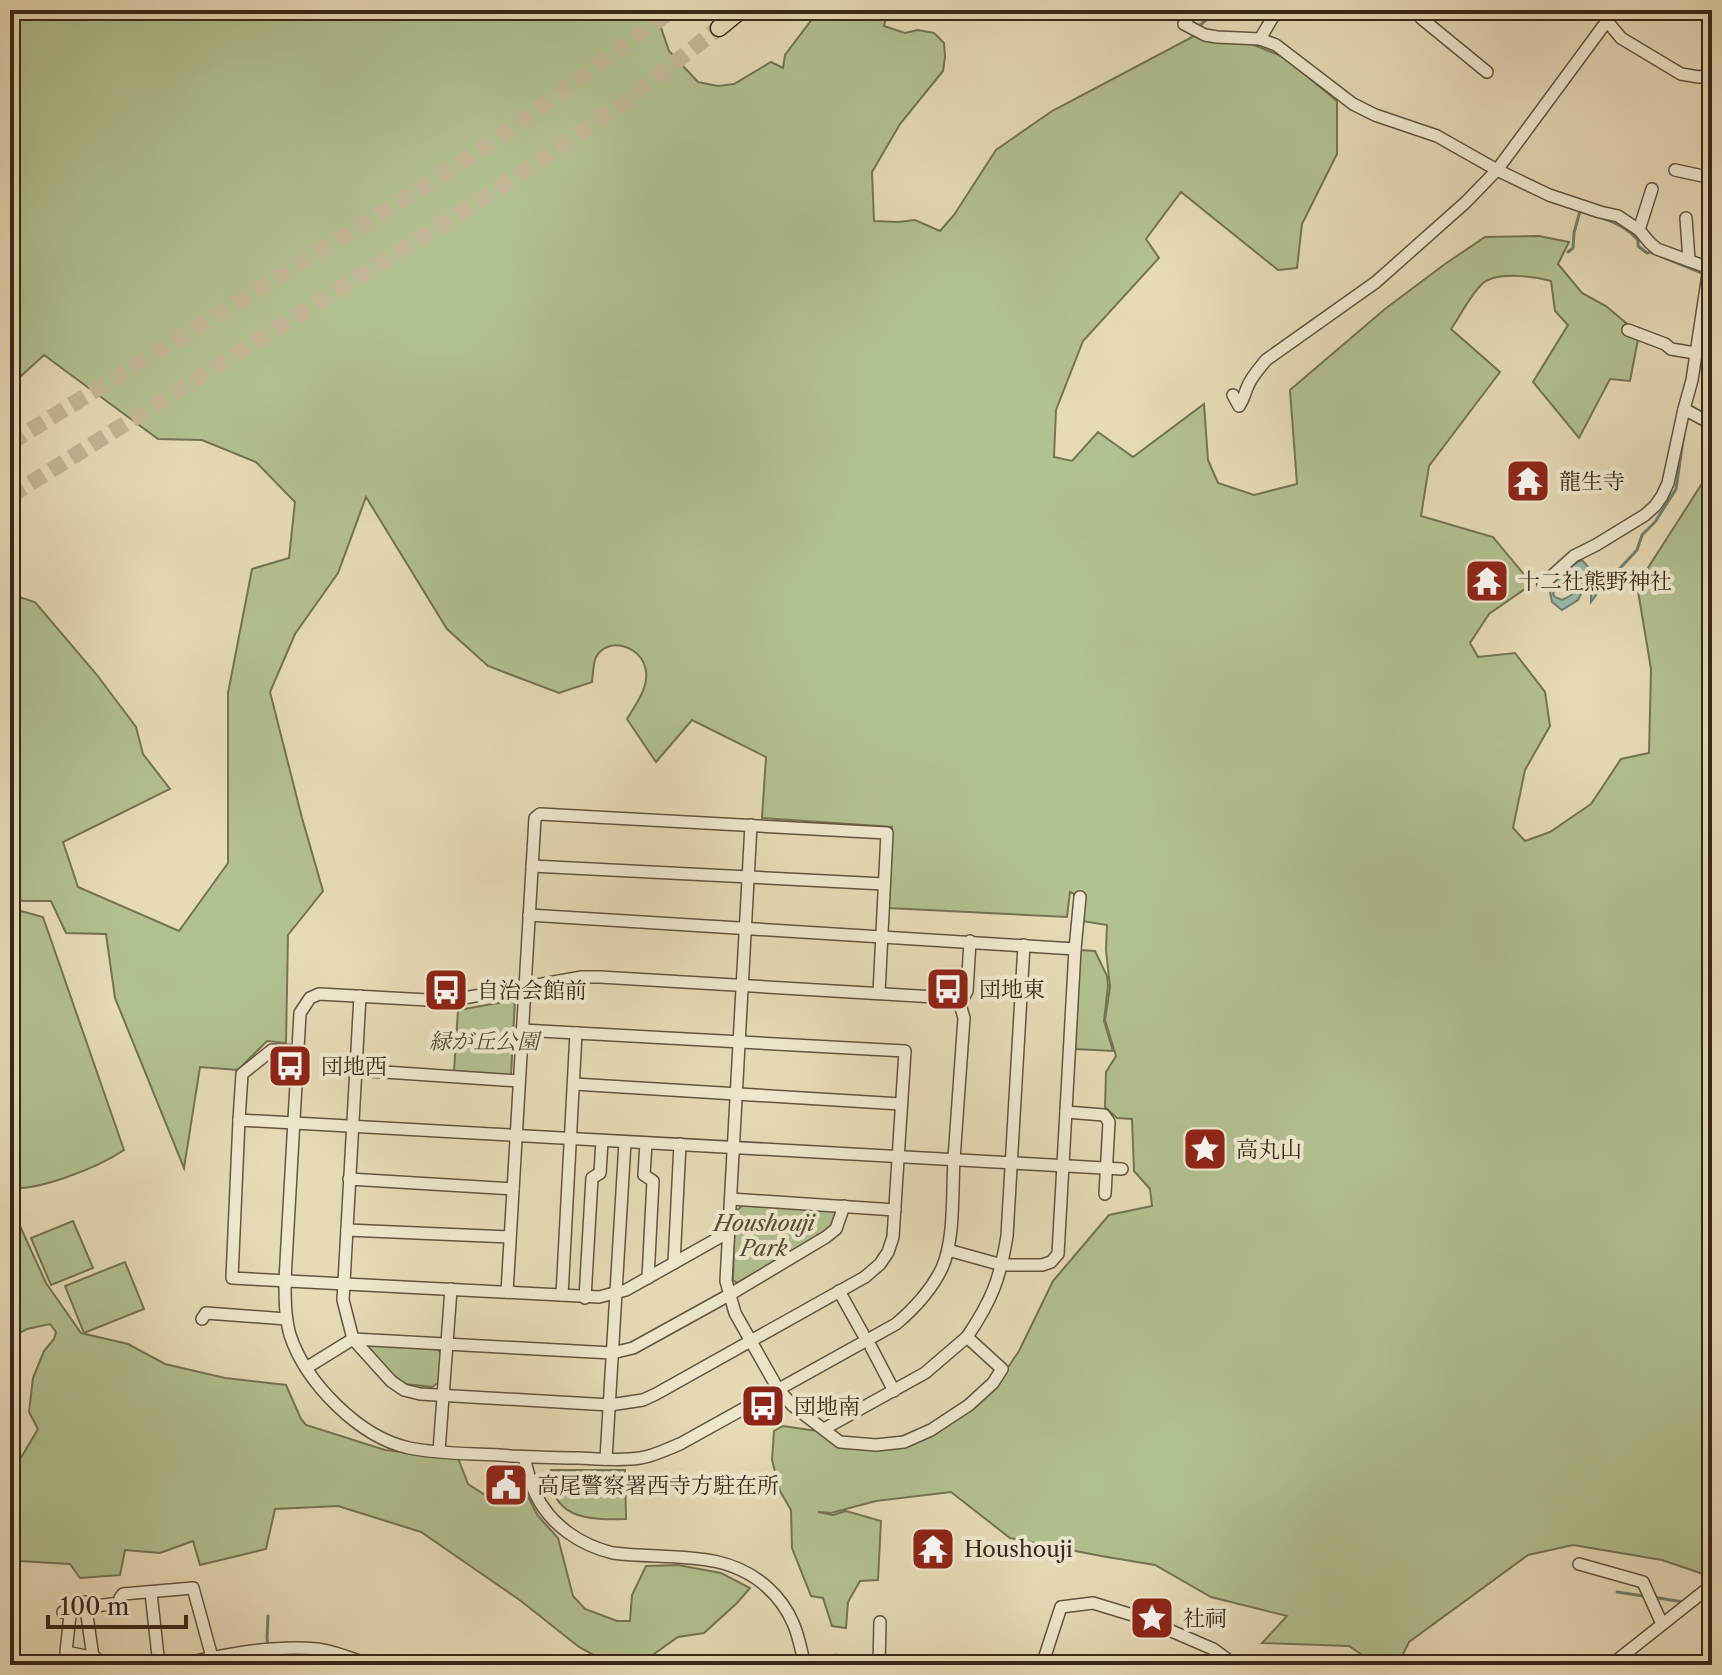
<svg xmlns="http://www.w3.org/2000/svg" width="1722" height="1675" viewBox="0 0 1722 1675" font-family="'Libre Caslon Text','Noto Serif JP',serif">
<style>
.green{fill:#b2c191;stroke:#757456;stroke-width:2}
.water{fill:#97bbaf;stroke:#718074;stroke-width:2;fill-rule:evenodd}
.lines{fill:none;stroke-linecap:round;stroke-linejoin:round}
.stream{stroke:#718074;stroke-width:3}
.highway-tunnel{stroke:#c4b798;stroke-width:16;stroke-dasharray:16 8;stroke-linecap:butt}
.minor-casing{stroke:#645543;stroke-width:14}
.highway-casing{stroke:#38281c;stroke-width:19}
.minor{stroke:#efe8d0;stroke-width:11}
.highway{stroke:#e7dbb7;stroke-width:16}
.labels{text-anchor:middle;stroke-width:8;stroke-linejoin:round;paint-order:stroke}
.poi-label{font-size:22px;fill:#38281c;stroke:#efe8d0;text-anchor:start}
.park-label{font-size:22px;font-style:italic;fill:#564e39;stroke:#efe8d0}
</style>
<rect width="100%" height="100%" fill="#e7dbb7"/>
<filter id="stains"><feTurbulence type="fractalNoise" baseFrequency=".0025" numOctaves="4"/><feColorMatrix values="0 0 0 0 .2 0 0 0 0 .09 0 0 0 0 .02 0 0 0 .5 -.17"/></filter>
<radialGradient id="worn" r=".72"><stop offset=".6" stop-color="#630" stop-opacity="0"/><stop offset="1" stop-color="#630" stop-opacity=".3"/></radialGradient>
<!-- green -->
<g class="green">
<path d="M10 10H655L669 51 698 82 718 86 734 84 771 62 783 68 785 55 819 10H888L884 26 905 33 918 30 934 33 944 43 945 57 943 71 900 124 872 172 874 221 898 222 915 220 940 231 954 215 996 150 1052 111 1194 36H1231L1284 57 1337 101V154L1302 224 1297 268 1278 270 1181 192 1146 239 1159 258 1083 341 1056 410 1054 457 1072 461 1098 432 1133 457 1204 404 1208 460 1218 483 1254 495 1297 484 1290 390 1385 309 1445 264 1485 237 1539 236 1569 242 1558 264 1582 293 1606 306 1639 334 1630 381 1610 379 1579 438 1533 382 1568 325 1555 311 1551 281C1534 276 1494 271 1481 285 1469 297 1461 315 1451 329L1500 372 1429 466 1421 516 1493 537 1532 584 1489 614 1470 643 1478 657 1515 653 1545 692 1550 726 1525 770 1513 828 1525 841 1550 832 1591 804 1621 759 1649 753 1651 669 1637 585 1712 468V1577L1662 1560 1573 1545 1528 1555 1409 1642 1398 1665H1377L1349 1646 1262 1643 1287 1616 1211 1597 1155 1565 1101 1556 1010 1538 951 1492 876 1501 831 1513 818 1512 833 1515 846 1511 881 1521 878 1580 860 1581 848 1602 846 1628 832 1626 823 1598 811 1596 792 1548 791 1510 780 1491 772 1460 774 1431 783 1426 817 1431 841 1447 908 1445 994 1388 1019 1351 1053 1281 1109 1215 1152 1206 1150 1189 1134 1171 1132 1119 1117 1118 1105 1107 1106 1072 1116 1056 1105 1020 1110 987 1106 950 1107 925 1082 921 1084 898 1070 892 1067 917 888 908 892 827 762 818 766 757 692 720 656 762 627 719C636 704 651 685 645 667 640 646 608 636 596 657 593 663 593 674 592 682L559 693 488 666 447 629 366 497 338 573 295 634 270 692 302 818 323 891 288 935 286 1043 267 1041 238 1070 200 1067 184 1168 115 998 106 934 66 933 51 901H23L10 896V594L35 602 97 675 136 727 143 754 170 789 63 842 78 887 179 931 228 863V693L252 569 289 558 295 502 256 462 202 440 158 439 44 355 10 386Z"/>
<path d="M10 908 43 917 124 1150C99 1167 39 1191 10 1188Z"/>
<path d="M1079 950 1095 951 1107 976 1108 986 1104 1021 1113 1051 1075 1049Z"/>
<path d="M515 1000 511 1075 454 1071 458 1010Z"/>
<path d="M10 1204 46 1283 81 1333 128 1344 165 1364 225 1378 286 1385 301 1419 306 1425 385 1450 458 1458 468 1484 498 1503 525 1491 538 1516 558 1538 573 1596 585 1609 617 1621H630L632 1595 646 1566 678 1565 721 1573 750 1588 737 1603 704 1633 678 1637 651 1656 626 1662 599 1658 579 1647 521 1601 421 1532 338 1506 275 1509 266 1549 200 1565 193 1541 160 1553 125 1550 120 1575 80 1578 70 1564 19 1561 10 1554V1529L20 1513 11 1498 16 1466 38 1429 29 1412 33 1378 44 1351 54 1339 56 1332 50 1324 27 1329 10 1338Z"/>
<path d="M743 1205 836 1211 831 1226 822 1234 737 1283 733 1280 735 1212Z"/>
<path d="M73 1221 93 1268 51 1285 31 1238Z"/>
<path d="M125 1262 144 1309 84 1333 65 1286Z"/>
<path d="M371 1344 436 1348 441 1353 438 1383 432 1387 405 1384 391 1374 367 1348Z"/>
<path d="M551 1470H625L626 1519C588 1520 549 1519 551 1470Z"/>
</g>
<!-- water -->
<path class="water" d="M1582 560 1596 576 1601 588 1591 602V586L1586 584 1578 600 1562 610 1552 602 1549 587 1568 568ZM1570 574 1578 575 1582 581C1578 591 1572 596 1562 600L1555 597 1553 594 1557 584Z"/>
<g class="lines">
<!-- stream -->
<g class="stream">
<path d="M1199 26 1218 10"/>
<path d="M1602 218C1617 223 1627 228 1638 240V246L1647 253 1650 252 1707 275"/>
<path d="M1568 252 1573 248 1574 233 1580 211 1584 212"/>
<path d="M1609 580 1637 550 1642 535 1655 522 1676 489 1684 433"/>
<path d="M1617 1592 1643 1596"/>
<path d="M1653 1597 1683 1602"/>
<path d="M1707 1597 1712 1600"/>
<path d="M268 1616 267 1638 268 1648"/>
<path d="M269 1654 271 1665"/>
<path d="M836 1655 850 1665"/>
</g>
<!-- highway-tunnel -->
<g class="highway-tunnel">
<path d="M10 443 428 184 518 124 672 10"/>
<path d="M10 496 451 219 542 159 631 97 719 28"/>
</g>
<!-- minor casing -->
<g class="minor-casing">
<g id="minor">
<path d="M1193 10 1184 24 1205 35 1217 37 1260 39 1276 45 1353 104 1375 115 1437 136 1497 170 1549 195 1600 212 1618 216 1639 230 1650 243 1657 249 1712 269"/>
<path d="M1708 10 1712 12"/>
<path d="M1421 18 1487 72"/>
<path d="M1607 21 1621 38 1681 74 1699 77 1712 75"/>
<path d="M1260 39 1277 10"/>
<path d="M1675 170 1712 178"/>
<path d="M1686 218 1689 260"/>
<path d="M1639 230 1652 189"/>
<path d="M1628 330 1665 344 1671 349 1695 353"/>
<path d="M1233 395 1239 406C1244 399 1244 395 1247 388 1251 377 1259 369 1266 360L1376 282 1466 202 1497 170 1607 21 1612 10"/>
<path d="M1684 409 1712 424"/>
<path d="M1543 584 1574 556 1596 545 1645 515 1655 506 1662 496 1668 483 1684 409 1692 380 1709 268"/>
<path d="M751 825 726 1281 735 1313 778 1389 793 1406 840 1442 876 1445 904 1442 931 1430 969 1405 993 1383 1002 1369 967 1337C992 1300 1000 1279 1007 1236L1024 945"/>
<path d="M532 866 884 884"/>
<path d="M529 915 1075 949 1058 1254 1051 1262 1042 1265H1002L948 1250"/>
<path d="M1075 949 1080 897"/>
<path d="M582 977H600L952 998 960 1004 964 1018C961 1065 957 1112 954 1159 952 1191 955 1239 942 1268 931 1291 915 1308 896 1324L680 1444C667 1449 654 1456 640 1458 620 1461 599 1459 579 1458 557 1458 534 1457 512 1456 479 1453 442 1455 409 1448 359 1437 306 1383 290 1335 285 1317 285 1299 285 1280L300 1013 310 998 319 994 428 1000 458 999Z"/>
<path d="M360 996 343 1300 353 1339 391 1381 404 1390 420 1394 610 1405 643 1400 656 1394 865 1277 880 1264 888 1252 893 1237 905 1051 522 1030"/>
<path d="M960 1004 967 991 970 941"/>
<path d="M355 1070 519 1081"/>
<path d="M574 1084 901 1104"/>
<path d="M1066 1112 1104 1115 1109 1122 1105 1194"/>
<path d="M239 1120 242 1074 272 1050 298 1051"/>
<path d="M646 1143 644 1175 653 1181 648 1278"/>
<path d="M349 1179 513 1189"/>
<path d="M731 1199 895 1210"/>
<path d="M347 1230 510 1237"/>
<path d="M729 1232 626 1290 599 1297 232 1278 239 1120 1122 1169"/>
<path d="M674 1263 680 1144"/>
<path d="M839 1291 863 1334"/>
<path d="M507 1292 535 818 540 814 887 833 879 993"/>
<path d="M562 1295 576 1033"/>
<path d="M585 1298 592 1178 600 1173 602 1141"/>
<path d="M202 1319 206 1313 286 1319"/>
<path d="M871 1347 894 1391"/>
<path d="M306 1368 353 1339 612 1353 633 1348 729 1295 826 1237 836 1229 844 1206"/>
<path d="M824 1429 925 1373 967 1337"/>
<path d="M439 1451 451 1289"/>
<path d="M524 1457C527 1469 530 1482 535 1493 550 1525 580 1545 613 1553 667 1560 725 1548 768 1588 779 1598 787 1609 793 1623 799 1636 801 1651 805 1665"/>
<path d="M606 1459 625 1142"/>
<path d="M1579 1564 1643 1582 1662 1624"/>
<path d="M151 1593 159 1665"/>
<path d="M85 1602 93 1657"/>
<path d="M86 1607 120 1603V1598L123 1594 193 1588 212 1657"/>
<path d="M63 1612 70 1615 66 1652 96 1658 95 1665"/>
<path d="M178 1665C223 1655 270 1645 317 1649 335 1651 354 1660 372 1665"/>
<path d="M879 1665 880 1622"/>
<path d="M1042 1665 1061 1607 1093 1603 1139 1617 1213 1649 1235 1665"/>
<path d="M1611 1665 1712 1585"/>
</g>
</g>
<!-- highway casing -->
<g class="highway-casing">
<path id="highway" d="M719 28 741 10"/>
</g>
<!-- minor -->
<use href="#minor" class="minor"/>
<!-- highway -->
<use href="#highway" class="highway"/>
</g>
<!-- icons -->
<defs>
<g id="temple-square" transform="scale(2.3)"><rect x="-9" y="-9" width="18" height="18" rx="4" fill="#8f2418" stroke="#efe8d0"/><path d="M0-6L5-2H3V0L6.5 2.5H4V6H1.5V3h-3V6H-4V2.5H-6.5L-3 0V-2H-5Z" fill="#fff"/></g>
<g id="bus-square" transform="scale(2.3)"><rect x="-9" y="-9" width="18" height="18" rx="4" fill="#8f2418" stroke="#efe8d0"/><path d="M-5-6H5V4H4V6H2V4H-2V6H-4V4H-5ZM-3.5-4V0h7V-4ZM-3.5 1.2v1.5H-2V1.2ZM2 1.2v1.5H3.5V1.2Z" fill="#fff"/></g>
<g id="sight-square" transform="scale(2.3)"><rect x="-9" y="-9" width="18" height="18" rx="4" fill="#8f2418" stroke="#efe8d0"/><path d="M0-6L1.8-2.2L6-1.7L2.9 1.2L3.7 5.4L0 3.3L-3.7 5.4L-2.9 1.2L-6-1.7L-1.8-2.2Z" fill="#fff"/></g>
<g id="civic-square" transform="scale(2.3)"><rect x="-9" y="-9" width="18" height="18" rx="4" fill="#8f2418" stroke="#efe8d0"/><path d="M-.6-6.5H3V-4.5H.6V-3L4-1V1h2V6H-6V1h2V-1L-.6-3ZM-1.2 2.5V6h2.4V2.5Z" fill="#fff"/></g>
</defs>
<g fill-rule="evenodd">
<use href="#temple-square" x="1528" y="481"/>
<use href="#temple-square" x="1487" y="581"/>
<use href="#bus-square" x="948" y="989"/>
<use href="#bus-square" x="446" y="990"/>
<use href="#bus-square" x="290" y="1066"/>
<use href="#sight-square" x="1205" y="1149"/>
<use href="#bus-square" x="763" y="1406"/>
<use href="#civic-square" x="506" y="1485"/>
<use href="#temple-square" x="933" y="1549"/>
<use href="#sight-square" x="1152" y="1618"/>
</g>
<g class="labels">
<!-- poi labels -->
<g class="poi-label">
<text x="1559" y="489">龍生寺</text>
<text x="1518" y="589">十二社熊野神社</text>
<text x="979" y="997">団地東</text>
<text x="477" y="998">自治会館前</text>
<text x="321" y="1074">団地西</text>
<text x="1236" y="1157">高丸山</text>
<text x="794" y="1414">団地南</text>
<text x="537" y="1493">高尾警察署西寺方駐在所</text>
<text x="964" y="1557">Houshouji</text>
<text x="1183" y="1626">社祠</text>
</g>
<!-- park labels -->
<g class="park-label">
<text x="484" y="1049">緑が丘公園</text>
<text x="764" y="1231">Houshouji<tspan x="764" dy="25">Park</tspan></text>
</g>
</g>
<!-- margin -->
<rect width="1722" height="1675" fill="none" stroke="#e7dbb7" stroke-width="40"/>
<rect x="12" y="12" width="1698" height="1651" fill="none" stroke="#38281c" stroke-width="4"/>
<rect x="20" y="20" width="1682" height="1635" fill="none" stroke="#38281c" stroke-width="2"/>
<!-- scale -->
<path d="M48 1615v12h138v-12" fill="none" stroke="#38281c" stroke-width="4"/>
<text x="60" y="1615" font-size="24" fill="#38281c" stroke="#efe8d0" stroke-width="6" paint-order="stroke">100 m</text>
<rect width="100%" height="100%" filter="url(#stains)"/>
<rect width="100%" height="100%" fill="url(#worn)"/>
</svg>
